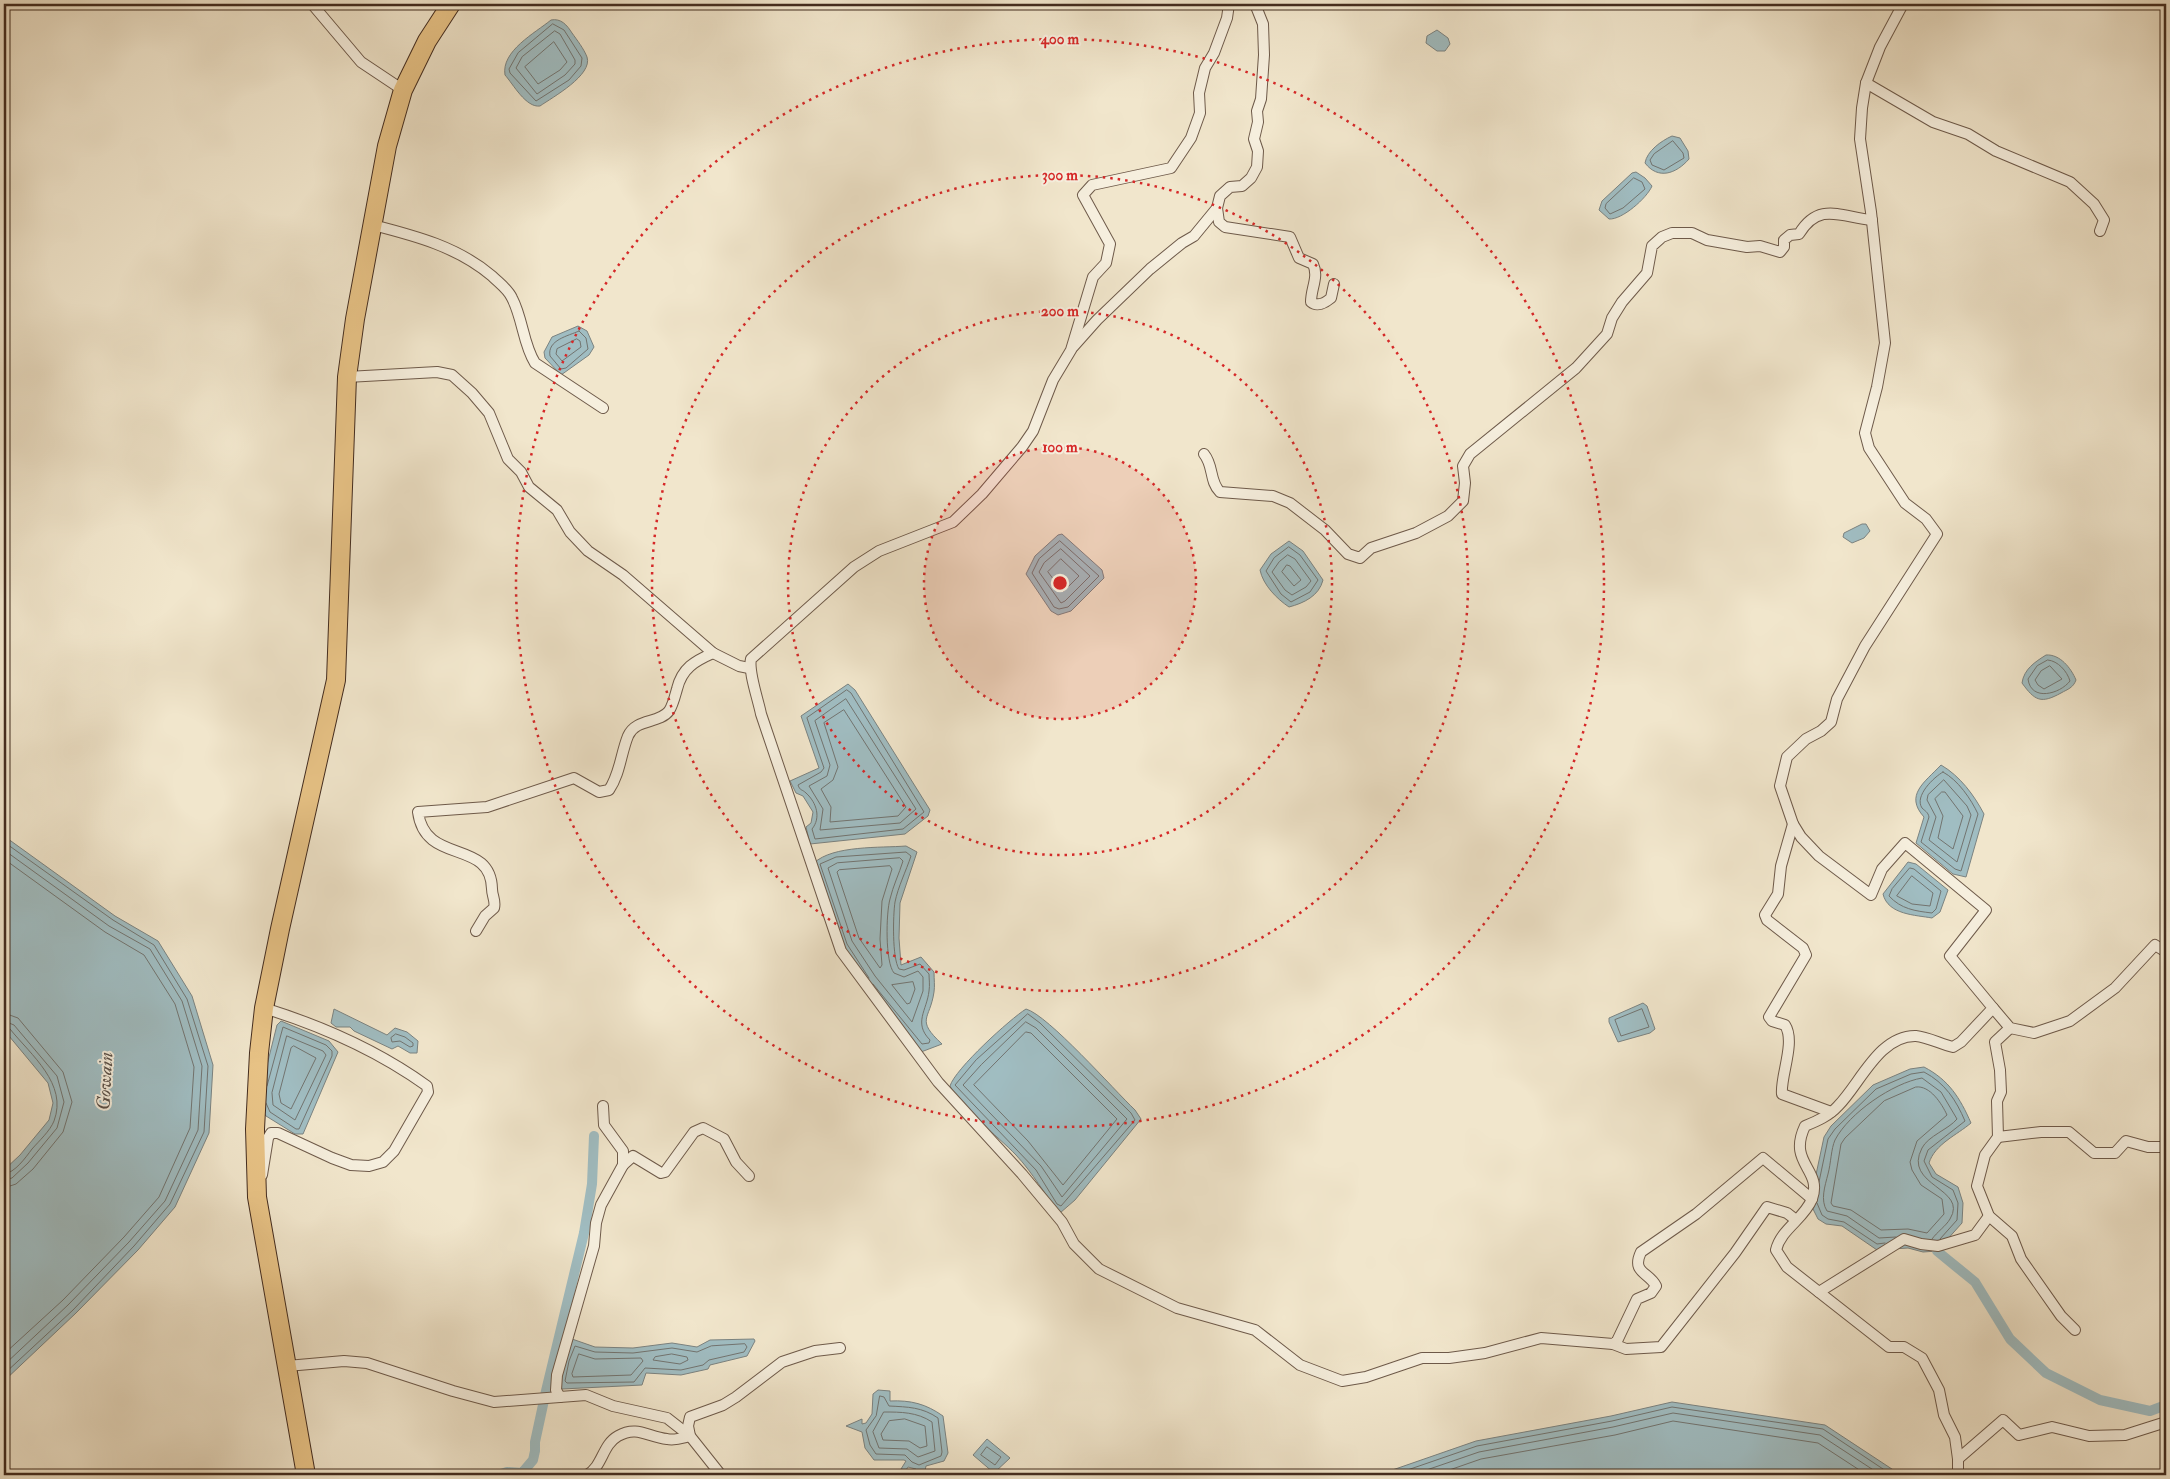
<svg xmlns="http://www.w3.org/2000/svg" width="2170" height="1479" viewBox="0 0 2170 1479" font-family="'IM FELL Double Pica',serif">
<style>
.water{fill:#a0bdc2;stroke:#7b8381}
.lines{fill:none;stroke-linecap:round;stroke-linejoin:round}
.shore{stroke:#727470;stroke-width:1}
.canal{stroke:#a0bdc2;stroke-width:10}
.minor-casing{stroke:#6e5a4a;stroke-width:12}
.trunk-casing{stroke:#432c1f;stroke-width:20}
.minor{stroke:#f6efde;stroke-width:10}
.trunk{stroke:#e8c386;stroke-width:18}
.ring{fill:none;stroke:#d62828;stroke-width:2.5;stroke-dasharray:2.5 5}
.labels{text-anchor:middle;stroke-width:4;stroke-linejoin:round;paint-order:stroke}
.water-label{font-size:19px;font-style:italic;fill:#5a5048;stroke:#f6efde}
.centre{fill:#d62828;stroke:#f6efde;stroke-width:2.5}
.ring-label{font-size:15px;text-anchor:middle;font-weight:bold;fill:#d62828;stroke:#f6efde;stroke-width:4;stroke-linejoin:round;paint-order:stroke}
</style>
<rect width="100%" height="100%" fill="#f1e6cc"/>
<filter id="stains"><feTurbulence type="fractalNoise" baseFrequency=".004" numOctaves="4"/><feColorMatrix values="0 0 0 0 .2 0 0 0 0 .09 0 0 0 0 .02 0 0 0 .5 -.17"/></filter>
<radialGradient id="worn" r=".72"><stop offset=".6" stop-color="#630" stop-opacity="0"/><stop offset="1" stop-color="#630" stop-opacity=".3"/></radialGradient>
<!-- water -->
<g class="water">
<path d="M551 20C561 18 567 25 572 33 577 40 584 49 587 57 593 75 553 97 540 106 526 108 513 84 505 75 501 51 535 33 551 20Z"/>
<path d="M1437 30 1448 38 1450 44 1445 51H1437L1426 43 1427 36Z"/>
<path d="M1672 136 1680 138 1688 151 1689 159C1676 174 1658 180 1645 163 1647 151 1661 141 1672 136Z"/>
<path d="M1636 172 1645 178 1652 186C1647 198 1622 220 1609 219L1599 210 1602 201 1632 173Z"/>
<path d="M578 326 587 331 594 347 589 355 561 375 545 358 544 352 552 337Z"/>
<path d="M1862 524H1866L1870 531 1864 538 1852 543 1843 537 1844 533Z"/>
<path d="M1062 534 1102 570 1104 578 1071 611 1058 615 1051 611 1026 574 1035 556 1058 535Z"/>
<path d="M1289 541 1303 551 1323 580C1319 596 1304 603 1289 607 1277 599 1263 585 1260 570L1271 554Z"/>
<path d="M2046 655C2060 654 2071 668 2076 680 2073 688 2068 689 2061 693 2041 704 2035 701 2022 683 2024 669 2035 662 2046 655Z"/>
<path d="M848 684 855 690 930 810 928 816 905 834 810 844 806 827 811 823 813 812 803 796 796 793 790 781 819 768 801 716Z"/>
<path d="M1941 765C1960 776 1974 795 1984 814L1966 877 1953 874 1916 843 1924 817C1904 795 1925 782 1941 765Z"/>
<path d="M4 836 115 916 158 941 192 996 213 1065 209 1133 175 1207 138 1250 76 1313 4 1381V1170L20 1155 49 1120 53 1103 48 1083 4 1030Z"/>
<path d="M906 846 917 852 900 903 899 938 901 965 921 957 934 972C934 979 935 986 934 992 930 1020 915 1019 942 1044L921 1052 842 946 814 863C833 845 881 848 906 846Z"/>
<path d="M1908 862 1916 864 1948 890 1940 912 1932 918C1916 915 1888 915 1883 894Z"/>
<path d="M1643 1003 1647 1006 1655 1029 1650 1033 1618 1042 1609 1022V1018Z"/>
<path d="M334 1009 387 1035 395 1028 407 1032 418 1041 417 1053H410L398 1046 392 1049 354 1031 350 1027H336L331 1023Z"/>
<path d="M1026 1009C1048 1015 1114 1090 1135 1110L1141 1119 1075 1200 1060 1213C1044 1194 1033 1173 1016 1155 997 1135 961 1109 950 1086 955 1069 1010 1019 1026 1009Z"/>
<path d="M281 1021 329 1041 338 1052 303 1134H295L266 1116 262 1110 260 1093 277 1025Z"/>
<path d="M1924 1067C1949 1080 1960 1098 1971 1123 1957 1135 1935 1144 1929 1163L1936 1174 1958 1187 1963 1203 1962 1223 1937 1251 1923 1252 1908 1248 1877 1250 1842 1226 1826 1224 1818 1219 1812 1207 1814 1184 1824 1137 1831 1126 1873 1085 1910 1069Z"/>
<path d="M572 1339 595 1347 633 1348 672 1343 697 1347 710 1340 754 1339 755 1341 747 1356 710 1365 708 1369 681 1375 646 1373 642 1385 562 1389 560 1386V1375Z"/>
<path d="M878 1390 890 1391V1401C911 1400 926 1404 943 1416L948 1453 944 1461 926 1466 924 1475H916V1469L908 1467 906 1470 901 1469 906 1461 904 1460H874L865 1448 862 1432 846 1426 862 1419V1424L866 1423 872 1414 873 1394Z"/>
<path d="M1672 1402 1825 1425 1901 1475H1378L1476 1441 1611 1416Z"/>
<path d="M987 1439 1010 1458 994 1473 973 1455Z"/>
</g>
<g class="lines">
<!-- shore -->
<g class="shore">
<path d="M553 24 564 30 582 58 581 66 569 80 536 101 510 73 509 69 518 53Z"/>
<path d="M555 31 560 34 575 60V64L565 75 537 94 516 68 522 57Z"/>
<path d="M554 42 567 62 560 70 538 84 525 67Z"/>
<path d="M1673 141 1683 153 1684 158 1664 170 1652 165 1650 160 1654 154Z"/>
<path d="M1634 178 1642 182 1645 189 1623 208 1610 214 1605 208 1606 204Z"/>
<path d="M579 331 586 338 588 349 566 368 561 369 550 356C547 340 568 336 579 331Z"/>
<path d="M577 339 580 341 581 347 562 361 556 354 557 349Z"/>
<path d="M1060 541 1099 576 1068 607 1059 609 1054 607 1032 573 1039 559Z"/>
<path d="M1289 547 1300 555 1318 580 1310 592 1291 602 1281 594 1266 571 1274 558Z"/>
<path d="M1061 549 1090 576 1065 601 1061 603 1039 572 1044 563Z"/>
<path d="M1288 555 1295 559 1311 581 1306 587 1292 595 1285 590 1272 572 1279 562Z"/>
<path d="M1061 559 1079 576 1063 592 1048 572Z"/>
<path d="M1287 565 1290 566 1301 580 1294 586 1282 572Z"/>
<path d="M2048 660C2058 661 2067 671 2070 681 2060 694 2031 702 2028 679L2037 666Z"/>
<path d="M2050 666 2062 679 2044 689 2038 685 2035 680 2041 671Z"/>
<path d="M847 690 851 693 924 812 903 829 815 839 812 829C821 818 817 803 806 793 802 789 800 791 798 785L821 772 824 768 807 718Z"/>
<path d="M846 699 916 809 900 823 820 830 823 809 809 786 827 776 830 765 815 721Z"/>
<path d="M844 710 906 807 898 816 830 822 831 807 821 789 833 780 838 767 824 723Z"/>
<path d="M1943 772C1958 780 1971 799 1978 814L1961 871 1955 869 1921 842 1929 817C1928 812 1925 811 1922 808 1914 796 1934 777 1943 772Z"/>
<path d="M1944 780 1967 806 1971 815 1957 862 1929 840 1936 817 1927 800 1928 795Z"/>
<path d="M1942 792H1945L1963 816 1953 849 1938 838 1943 816 1935 799Z"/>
<path d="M4 842 113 920 154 945 187 999 208 1066 204 1132 170 1204 134 1246 73 1310 4 1374"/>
<path d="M4 850 109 926 150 949 182 1001 202 1066 198 1130 165 1201 129 1242 68 1305 4 1365"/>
<path d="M900 858 903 861C899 874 893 886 890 899 886 913 885 962 894 973L904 977 918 971 923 977V991L912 1022 875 976 852 941 828 868 837 863Z"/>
<path d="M4 859 105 932 144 955 175 1004 194 1067 190 1128 159 1197 124 1237 63 1300 4 1354"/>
<path d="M890 866 892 869 882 901 880 939 882 965 880 968 859 938 837 872 839 870Z"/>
<path d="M1910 868 1914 869 1941 891 1936 909 1932 913C1915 911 1901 909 1889 896L1892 889Z"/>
<path d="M1912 876 1933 893 1930 906 1912 904 1897 896Z"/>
<path d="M869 978 847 944 820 864 836 857 906 852 911 856C906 871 898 887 895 902 893 915 892 958 899 969L904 970 920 964 929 974C929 979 930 985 929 991 927 1010 913 1023 930 1040L929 1043 922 1044 873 984"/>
<path d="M913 982 915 989 910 1003 907 1004 892 985Z"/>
<path d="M1642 1009 1649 1027 1621 1036 1615 1020Z"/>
<path d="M4 1013 18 1018 63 1072 72 1102 63 1132 33 1169 16 1184 4 1188"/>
<path d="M1028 1014 1040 1023 1131 1113 1135 1120 1061 1206 1057 1204 1036 1170 955 1085 976 1060Z"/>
<path d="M4 1021 14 1025 57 1076 64 1102 57 1128 28 1163 12 1178 4 1180"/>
<path d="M1026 1022 1036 1028 1127 1119 1062 1197 1041 1166 963 1085 981 1065Z"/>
<path d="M4 1027 10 1029C31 1055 68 1084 54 1121 50 1131 39 1141 32 1149 26 1157 15 1173 4 1174"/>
<path d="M1026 1032 1031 1033 1117 1119 1063 1185 1028 1141 974 1085Z"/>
<path d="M396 1034 405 1037 413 1043V1046L410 1047 400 1041 392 1042 391 1038Z"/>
<path d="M287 1036 323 1051 326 1055 295 1120 273 1105 272 1093Z"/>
<path d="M294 1046 316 1058 291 1109 281 1103 279 1094 291 1048Z"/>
<path d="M1916 1087C1930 1085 1942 1104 1947 1115L1917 1141 1910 1162 1912 1170 1921 1185 1942 1199 1944 1214 1927 1233 1908 1229 1881 1230 1851 1210 1833 1206 1831 1203 1841 1144 1845 1138 1884 1101Z"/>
<path d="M266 1103 270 1112 296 1129H299L332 1056V1051L326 1045 283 1027 267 1086"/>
<path d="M1819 1182 1828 1139 1835 1129 1876 1089 1911 1074 1924 1072C1945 1083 1956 1100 1965 1121L1928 1150 1924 1161 1932 1177 1953 1190 1958 1203 1957 1220 1940 1239"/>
<path d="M1817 1203 1822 1215 1828 1219 1844 1222 1877 1244 1885 1243"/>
<path d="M1896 1237 1879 1238 1847 1216 1827 1211C1820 1200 1825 1186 1828 1174 1831 1163 1831 1149 1835 1140 1849 1113 1893 1083 1922 1078L1941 1092 1957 1119C1949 1129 1928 1136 1922 1148 1902 1186 1969 1188 1950 1219 1946 1226 1937 1232 1932 1239"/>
<path d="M745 1344 747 1347 744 1352 709 1360 703 1365 681 1370 645 1368 634 1382 567 1383 565 1381 569 1361 575 1346 595 1352 633 1353 672 1348 697 1352 711 1346Z"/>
<path d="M579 1354 595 1359 641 1358 643 1361 631 1375 573 1377 572 1374Z"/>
<path d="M672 1354 687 1357 688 1360 680 1364 653 1360 655 1357Z"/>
<path d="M880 1396 884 1397 889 1406C908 1407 922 1407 938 1418L942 1452 941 1456 919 1465 912 1462 905 1455 876 1454 870 1445 866 1430 876 1416Z"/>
<path d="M884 1412C901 1412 917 1412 932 1422L935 1451 918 1457 907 1449 879 1448 873 1432Z"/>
<path d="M905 1419 925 1426 927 1446 920 1448 909 1441 883 1440 881 1434 889 1421Z"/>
<path d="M987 1447 1001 1457 995 1465 981 1455Z"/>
<path d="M1393 1475 1477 1446 1612 1421 1672 1407 1823 1429 1892 1475"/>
<path d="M1412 1475 1479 1452 1613 1427 1673 1413 1820 1435 1881 1475"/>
<path d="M1435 1475 1481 1459 1615 1435 1673 1421 1818 1443 1867 1475"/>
</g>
<!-- canal -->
<g class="canal">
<path d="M1937 1251 1975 1282 2010 1339 2046 1373 2100 1400 2150 1411 2166 1405"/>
<path d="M498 1475 507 1472 522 1473 533 1460 535 1451V1442L546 1391 584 1233 592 1184 594 1136"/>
</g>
<!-- minor casing -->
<g class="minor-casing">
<g id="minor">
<path d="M312 4 361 62 403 90"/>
<path d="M1229 4 1227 18 1214 53 1205 68 1199 93 1200 113 1191 138 1171 168 1092 185 1083 195 1110 244 1106 263 1093 277 1071 350 1053 380 1033 431 1022 447 982 494 953 522 879 551 854 567 751 659C748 671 758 699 761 714L841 951 938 1082 1022 1174 1062 1222 1074 1244 1099 1269 1177 1308 1255 1330 1300 1365 1342 1381 1366 1377 1422 1358H1449L1485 1353 1541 1338 1613 1344 1617 1341 1637 1299 1651 1293 1656 1286C1649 1272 1631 1273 1641 1252L1696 1214 1763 1158 1812 1199"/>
<path d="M1903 4 1880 47 1866 83 1862 108 1860 139 1871 212 1885 343 1877 387 1865 433 1869 448 1905 503 1926 519 1937 534 1865 646 1837 699 1831 722 1821 731 1806 739 1787 757 1780 786 1793 824 1801 837 1819 856 1871 895 1882 869 1905 843 1986 910 1950 956 1993 1008 1961 1042 1953 1047C1941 1044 1927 1037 1916 1036 1879 1035 1860 1084 1838 1106 1829 1116 1817 1121 1805 1126 1787 1164 1823 1169 1812 1199 1804 1219 1781 1229 1776 1250L1787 1267 1889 1347H1904L1922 1358 1939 1390 1944 1415 1955 1437 1958 1459V1475"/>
<path d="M1866 83 1933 122 1968 134 1996 151 2070 182 2094 204 2104 220 2100 231"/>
<path d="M1217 208 1219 222 1225 227 1290 237 1299 258 1313 264C1319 277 1311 288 1311 302 1317 307 1325 303 1331 298L1334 284"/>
<path d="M373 225C416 236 458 247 492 276 499 283 508 289 512 298 523 319 523 344 535 363L603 408"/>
<path d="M1073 347 1097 320 1150 269 1182 243 1194 236 1217 208 1220 196 1230 187 1242 186 1251 178 1257 167 1258 151 1254 139 1258 122 1257 111 1261 99 1264 55 1263 24 1255 4"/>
<path d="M347 377 437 372 452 375 472 393 489 413 508 459 521 472 529 487 557 510 570 532 588 551 623 575 713 653 739 666 749 668"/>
<path d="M1204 454C1214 466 1209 481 1220 492L1273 496 1290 503 1325 530 1348 554 1360 558 1371 548 1416 533 1448 516 1463 501 1465 483 1463 466 1470 454 1576 368 1607 334 1612 318 1622 302 1647 273 1652 246 1662 237 1672 233H1692L1707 240 1747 247 1760 246 1780 252 1784 247V240L1790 235 1799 234C1819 201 1841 217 1872 220"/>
<path d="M1793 824 1781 866 1778 894 1765 915 1767 920 1803 948 1806 955 1769 1017 1772 1021 1785 1025C1796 1042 1780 1077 1782 1094L1831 1112"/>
<path d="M476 931 485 916 494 908C496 901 492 896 492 889 491 838 425 866 418 812L487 807 574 778 599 792 609 790C620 774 621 753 628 736 636 718 659 724 669 711 673 705 675 696 677 689 682 668 695 661 713 653"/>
<path d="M1993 1008 2010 1028 2034 1033 2070 1021 2115 988 2155 945 2163 950 2166 946"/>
<path d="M2010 1028 1995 1042 2000 1070 2001 1092 1997 1101 1998 1137 1985 1155 1977 1186 1989 1216 2012 1236 2021 1259 2061 1316 2075 1330"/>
<path d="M1998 1137 2041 1132H2069L2094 1153H2115L2126 1141 2148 1147H2166"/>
<path d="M623 1165 633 1156 661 1173 665 1172 694 1132 703 1128 724 1139 736 1162 749 1176"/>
<path d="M262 1175 268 1138 271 1133H278L332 1158 351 1165 369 1166 383 1162 394 1151 428 1092 427 1086C377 1050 322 1026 264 1008"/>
<path d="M1819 1292 1904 1239 1921 1244 1938 1246 1975 1235 1989 1216"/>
<path d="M1613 1344 1626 1349 1661 1347 1735 1253 1767 1207 1787 1213 1796 1220"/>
<path d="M287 1366 344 1361 367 1363 453 1391 494 1402 586 1395 613 1406 667 1418 690 1436 721 1475"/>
<path d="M560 1397 556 1390 557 1375 594 1246 596 1223 601 1205 623 1165V1151L604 1125 603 1106"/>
<path d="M1958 1459 2003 1420 2019 1435 2052 1427 2089 1436 2125 1435 2166 1422"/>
<path d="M587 1475C603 1466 602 1445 618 1436 637 1425 648 1437 667 1439 675 1441 682 1438 690 1436L688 1426 690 1417 723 1405 736 1397 782 1362 815 1351 840 1348"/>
</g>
</g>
<!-- trunk casing -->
<g class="trunk-casing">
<path id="trunk" d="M306 1475 257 1197 255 1129 259 1053 264 1008 280 929 336 680 347 377 355 319 387 146 403 90 427 41 451 4"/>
</g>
<!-- minor -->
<use href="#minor" class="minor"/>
<!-- trunk -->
<use href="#trunk" class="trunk"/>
</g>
<!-- distance rings -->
<circle cx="1060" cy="583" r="136" fill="#d62828" fill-opacity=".12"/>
<g class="ring">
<circle cx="1060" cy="583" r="136"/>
<circle cx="1060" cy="583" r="272"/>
<circle cx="1060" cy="583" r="408"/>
<circle cx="1060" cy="583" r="544"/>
</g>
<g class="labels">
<!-- water labels -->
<g class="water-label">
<text transform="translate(104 1081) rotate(-87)" y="7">Gowain</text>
</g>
</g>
<circle cx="1060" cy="583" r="8" class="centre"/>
<g class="ring-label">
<text x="1060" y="44">400 m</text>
<text x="1060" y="180">300 m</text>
<text x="1060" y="316">200 m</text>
<text x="1060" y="452">100 m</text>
</g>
<!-- margin -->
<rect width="2170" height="1479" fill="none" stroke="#f1e6cc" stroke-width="20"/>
<rect x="5" y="5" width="2160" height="1469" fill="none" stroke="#432c1f" stroke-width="2.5"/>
<rect x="10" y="10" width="2150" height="1459" fill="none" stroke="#432c1f"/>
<rect width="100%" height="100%" filter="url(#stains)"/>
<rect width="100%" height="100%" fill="url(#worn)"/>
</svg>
